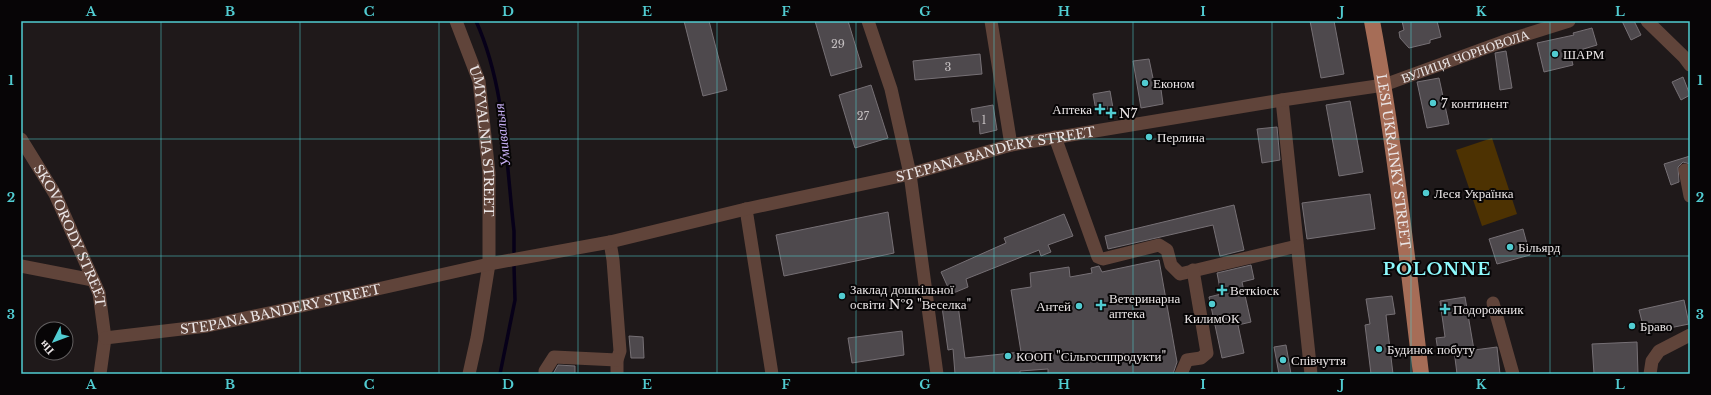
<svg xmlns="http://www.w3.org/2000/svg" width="1711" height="395" viewBox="0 0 1711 395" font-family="'Libre Baskerville',serif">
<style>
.green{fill:#4d3202}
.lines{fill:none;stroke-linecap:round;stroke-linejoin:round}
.stream{stroke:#070019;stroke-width:3.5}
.building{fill:#4e494d;stroke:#767075}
.minor{stroke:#60443a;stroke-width:13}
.major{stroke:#a66d57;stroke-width:16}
.grid{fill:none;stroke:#51ccd1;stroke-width:1;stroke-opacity:0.55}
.poi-dot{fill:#51ccd1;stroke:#070506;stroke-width:1.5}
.labels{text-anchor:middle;stroke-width:4;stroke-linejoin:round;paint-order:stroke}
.number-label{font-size:11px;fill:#c4bfc0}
.poi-label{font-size:13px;fill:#ebe6e7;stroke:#070506;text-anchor:start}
.street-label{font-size:13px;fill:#ebe6e7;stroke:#070506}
.water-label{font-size:14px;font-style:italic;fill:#c9b1f7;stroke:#070506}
.district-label{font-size:17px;font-weight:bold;letter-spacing:1px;fill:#8df9fd;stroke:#070506}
.neatline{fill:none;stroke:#51ccd1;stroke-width:1.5}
.grid-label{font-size:13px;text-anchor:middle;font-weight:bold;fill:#51ccd1}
</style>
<rect width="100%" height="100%" fill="#1f191a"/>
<!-- green -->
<path class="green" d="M1492 138 1517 214 1482 226 1456 150Z"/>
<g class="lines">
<!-- stream -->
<g class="stream">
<path d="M476 21C505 85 506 161 514 231V252"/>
<path d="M500 374 515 300 514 266"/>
</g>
</g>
<!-- building -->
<g class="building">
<path d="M684 21H709L727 90 703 96Z"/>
<path d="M815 21H848L862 67 831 76Z"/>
<path d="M1310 21H1334L1344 74 1321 78Z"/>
<path d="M1402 21H1437L1441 37 1430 40V43L1409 48 1400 38 1399 32 1404 30Z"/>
<path d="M1622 21H1634L1641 35 1631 40Z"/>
<path d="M1592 28 1597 45 1570 53 1573 65 1544 72 1537 43 1574 35 1573 33Z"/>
<path d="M1506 51 1512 88 1500 90 1495 53Z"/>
<path d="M980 54 982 74 915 80 913 61Z"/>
<path d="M1149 59 1154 83 1160 82 1163 104 1141 108 1133 61Z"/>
<path d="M1683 77 1690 95 1681 100 1672 82Z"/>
<path d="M1439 78 1449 124 1427 128 1417 82Z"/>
<path d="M871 85 888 138 855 148 839 95Z"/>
<path d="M1110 91 1113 108 1096 111 1093 94Z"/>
<path d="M1350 101 1363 172 1339 176 1326 105Z"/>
<path d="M993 105 997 130 980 134 979 121 973 122 971 109Z"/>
<path d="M1277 127 1280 160 1262 163 1257 129Z"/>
<path d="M1690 156V164L1683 162 1678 167 1679 182 1671 185 1664 164Z"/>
<path d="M1370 194 1375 229 1307 239 1302 203Z"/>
<path d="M1234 205 1244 250 1220 256 1213 225 1108 249 1105 236Z"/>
<path d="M888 212 894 253 784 276 776 235Z"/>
<path d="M1064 214 1073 236 1048 245 1051 252 1041 256 1039 250 966 279 968 287 951 294 941 272 1006 243 1004 238Z"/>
<path d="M1523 229 1530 255 1497 264 1489 239Z"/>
<path d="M1159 260 1177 362 1173 374H1048V369L1020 371V374H955L953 349 948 350 942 307 958 305 965 358 1021 352 1011 290 1031 287 1030 273 1069 267 1070 277 1092 273 1091 268 1099 266 1102 272Z"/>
<path d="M1251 265 1254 279 1242 282 1251 322 1238 325 1244 353 1222 358 1209 297 1221 294 1217 273Z"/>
<path d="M1392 296 1395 314 1386 315 1393 374H1371L1365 325 1370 324 1366 299Z"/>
<path d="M1465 297 1474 350 1497 347 1500 374H1457L1454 350 1438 351 1436 338 1445 337 1440 301Z"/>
<path d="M1684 300 1689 324 1645 333 1639 310Z"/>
<path d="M902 331 904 355 852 363 848 338Z"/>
<path d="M629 336 643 337 644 358H631Z"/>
<path d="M1637 342 1638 374H1594L1592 344Z"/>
<path d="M1286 345 1291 374H1279L1274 347Z"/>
<path d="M558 365 575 366V374H553Z"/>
</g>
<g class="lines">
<!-- minor -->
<g class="minor">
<path id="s1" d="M456 21 479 81 489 173V264L477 338 469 374"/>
<path d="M868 21 891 89 910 174 937 374"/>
<path d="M991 21 1011 145"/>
<path d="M1647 21 1684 57 1690 65"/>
<path d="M1282 100 1311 374"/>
<path d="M1055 137 1098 257 1103 259 1159 245 1167 250 1171 265 1180 274 1297 246"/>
<path id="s2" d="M21 139 55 194 99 293 105 338 100 374"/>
<path d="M1685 170 1690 196"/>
<path d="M746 209 772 374"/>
<path d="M610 242 613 260 620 351 617 360V374"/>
<path d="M21 266 93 280"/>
<path d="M1493 303 1513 374"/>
<path id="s3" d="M105 338 207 326 297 307 489 264 610 242 746 209 910 174 1011 145 1282 100 1384 85 1502 42 1569 21"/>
<path d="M545 374V371L554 357 617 360"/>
<path d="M1181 374 1187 360 1201 358 1207 353 1193 270"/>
<path d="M1650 374 1652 361 1659 351 1690 335"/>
</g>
<!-- major -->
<path class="major" id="s4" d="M1372 21C1394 138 1407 256 1421 374"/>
</g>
<!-- grid -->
<path class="grid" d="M161 21V374M300 21V374M439 21V374M578 21V374M717 21V374M856 21V374M994 21V374M1133 21V374M1272 21V374M1411 21V374M1550 21V374M21 139H1690M21 256H1690"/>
<!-- markers -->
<g class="poi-dot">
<circle cx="1555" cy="54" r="4"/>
<circle cx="1145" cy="83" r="4"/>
<circle cx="1433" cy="103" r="4"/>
<path d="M1098 103h4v4h4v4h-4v4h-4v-4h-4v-4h4z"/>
<path d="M1109 107h4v4h4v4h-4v4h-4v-4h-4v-4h4z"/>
<circle cx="1149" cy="137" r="4"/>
<circle cx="1426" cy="193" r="4"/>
<circle cx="1510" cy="247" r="4"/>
<path d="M1220 284h4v4h4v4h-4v4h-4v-4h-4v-4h4z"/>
<circle cx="842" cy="296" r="4"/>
<circle cx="1212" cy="304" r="4"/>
<path d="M1099 299h4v4h4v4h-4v4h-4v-4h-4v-4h4z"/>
<circle cx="1079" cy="306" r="4"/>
<path d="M1443 303h4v4h4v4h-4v4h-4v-4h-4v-4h4z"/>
<circle cx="1632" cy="326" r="4"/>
<circle cx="1379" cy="349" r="4"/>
<circle cx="1008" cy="356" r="4"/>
<circle cx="1283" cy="360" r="4"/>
</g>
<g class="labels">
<!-- number labels -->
<g class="number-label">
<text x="838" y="48">29</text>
<text x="948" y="71">3</text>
<text x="863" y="120">27</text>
<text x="984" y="124">1</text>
</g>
<!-- poi labels -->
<g class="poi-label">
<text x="1563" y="59">ШАРМ</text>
<text x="1153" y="88">Економ</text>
<text x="1441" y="108">7 континент</text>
<text x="1092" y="114" text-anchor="end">Аптека</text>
<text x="1119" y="118">N7</text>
<text x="1157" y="142">Перлина</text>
<text x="1434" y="198">Леся Українка</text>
<text x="1518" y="252">Більярд</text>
<text x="850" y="294">Заклад дошкільної<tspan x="850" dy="15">освіти №2 "Веселка"</tspan></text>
<text x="1230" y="295">Веткіоск</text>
<text x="1109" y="303">Ветеринарна<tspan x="1109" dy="15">аптека</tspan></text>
<text x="1071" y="311" text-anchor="end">Антей</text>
<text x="1453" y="314">Подорожник</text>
<text x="1212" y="323" text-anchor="middle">КилимОК</text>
<text x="1640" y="331">Браво</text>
<text x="1387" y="354">Будинок побуту</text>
<text x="1016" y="361">КООП "Сільгосппродукти"</text>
<text x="1291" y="365">Співчуття</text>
</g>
<!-- street labels -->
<g class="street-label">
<text dy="5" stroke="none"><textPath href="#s3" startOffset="1391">ВУЛИЦЯ ЧОРНОВОЛА</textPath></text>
<text dy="5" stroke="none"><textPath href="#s1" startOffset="124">UMYVALNIA STREET</textPath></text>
<text dy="5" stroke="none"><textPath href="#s3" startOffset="910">STEPANA BANDERY STREET</textPath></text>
<text dy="5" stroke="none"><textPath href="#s4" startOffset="142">LESI UKRAINKY STREET</textPath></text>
<text dy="5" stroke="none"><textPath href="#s2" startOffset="109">SKOVORODY STREET</textPath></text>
<text dy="5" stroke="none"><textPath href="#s3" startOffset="178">STEPANA BANDERY STREET</textPath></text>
</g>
<!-- water labels -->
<g class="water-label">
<text transform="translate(502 135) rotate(-96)" y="5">Умивальня</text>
</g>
<!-- district labels -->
<g class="district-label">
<text x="1437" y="275">POLONNE</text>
</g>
</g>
<!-- border -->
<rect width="1711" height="395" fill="none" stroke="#070506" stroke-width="44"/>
<!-- north arrow -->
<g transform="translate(54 341) rotate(228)"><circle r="19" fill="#070506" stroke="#625f60"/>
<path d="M0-3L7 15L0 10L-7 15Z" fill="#51ccd1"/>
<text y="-6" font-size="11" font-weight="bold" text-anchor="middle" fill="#ebe6e7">Пн</text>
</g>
<rect x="22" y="22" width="1667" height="351" class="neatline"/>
<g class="grid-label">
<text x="91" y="16">A</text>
<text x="230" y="16">B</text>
<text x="369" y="16">C</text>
<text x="508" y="16">D</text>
<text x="647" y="16">E</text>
<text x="786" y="16">F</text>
<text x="925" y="16">G</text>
<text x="1064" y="16">H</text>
<text x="1203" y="16">I</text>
<text x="1342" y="16">J</text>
<text x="1481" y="16">K</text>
<text x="1620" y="16">L</text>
<text x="11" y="85">1</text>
<text x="1700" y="85">1</text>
<text x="11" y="202">2</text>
<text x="1700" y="202">2</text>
<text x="11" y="319">3</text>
<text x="1700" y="319">3</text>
<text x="91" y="389">A</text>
<text x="230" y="389">B</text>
<text x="369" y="389">C</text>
<text x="508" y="389">D</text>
<text x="647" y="389">E</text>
<text x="786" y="389">F</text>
<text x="925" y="389">G</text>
<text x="1064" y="389">H</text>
<text x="1203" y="389">I</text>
<text x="1342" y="389">J</text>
<text x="1481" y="389">K</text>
<text x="1620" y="389">L</text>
</g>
</svg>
